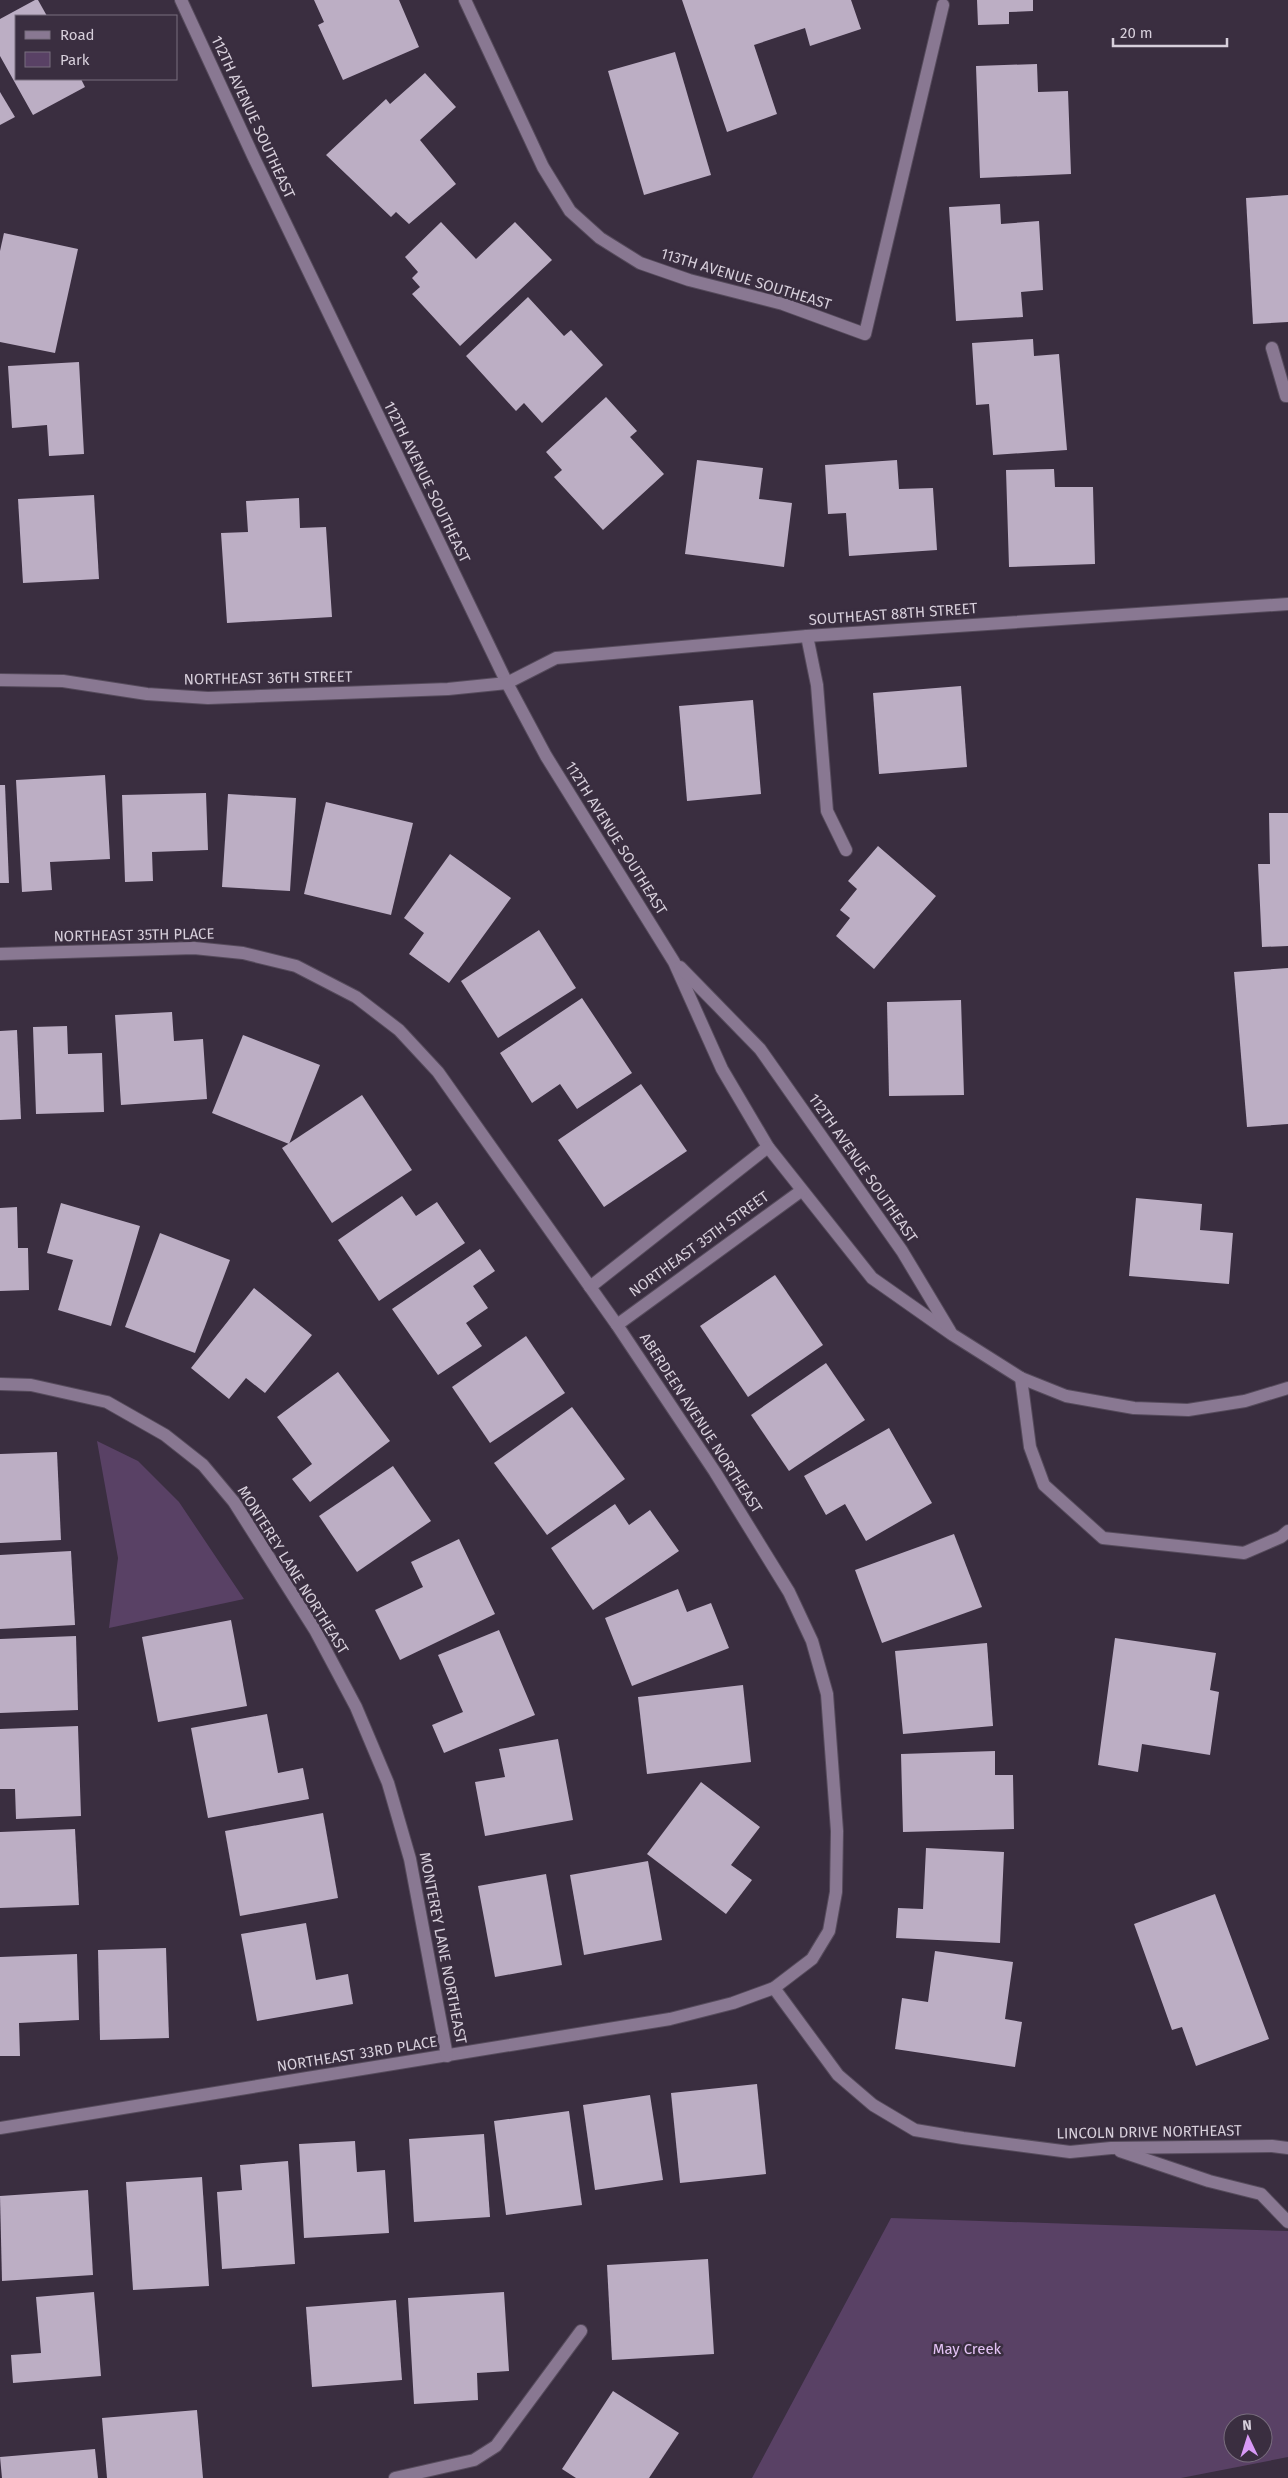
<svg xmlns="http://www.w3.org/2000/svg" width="1288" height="2478" viewBox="0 0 1288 2478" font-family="'Fira Sans',sans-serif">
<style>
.green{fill:#594165;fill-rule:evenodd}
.building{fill:#bcaec4}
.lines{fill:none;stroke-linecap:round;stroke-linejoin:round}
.minor-casing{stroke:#564b5c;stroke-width:14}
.minor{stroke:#897892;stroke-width:12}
.labels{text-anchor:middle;stroke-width:5;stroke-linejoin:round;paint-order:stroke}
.street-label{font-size:15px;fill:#d7cfdb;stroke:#3a2e40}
.park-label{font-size:15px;fill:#e3c2f4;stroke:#3a2e40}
</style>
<rect width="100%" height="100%" fill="#3a2e40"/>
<!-- green -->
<g class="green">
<path d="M97 1441 138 1461 179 1502 244 1599 109 1628 118 1558Z"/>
<path d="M891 2218 1288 2231V2457L1181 2478H752ZM1233 2423H1263V2453H1233Z"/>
</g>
<!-- building -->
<g class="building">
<path d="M35 0H38L47 16H16V79H81L85 87 33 115 0 56V19Z"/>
<path d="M314 0H399L419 47 343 80 318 25 324 22Z"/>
<path d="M682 0H851L861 29 810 46 805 28 754 45 777 114 727 132Z"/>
<path d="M977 0H1033V11L1009 12V24L978 25Z"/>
<path d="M675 52 711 175 644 195 608 71Z"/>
<path d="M1037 64 1038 92 1068 91 1071 174 980 178 976 66Z"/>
<path d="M425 73 456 107 420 140 456 184 409 224 396 212 391 217 326 155 386 99 390 104Z"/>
<path d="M0 92 15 117 0 125Z"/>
<path d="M1288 195V322L1253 324 1246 198Z"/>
<path d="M1000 204 1001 224 1039 221 1043 290 1021 292 1023 317 956 321 949 207Z"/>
<path d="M441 222 476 259 515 222 552 260 460 346 412 294 420 287 412 278 418 272 405 257Z"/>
<path d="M4 233 78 249 55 353 0 342V251Z"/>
<path d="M528 297 564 336 571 330 603 365 542 423 524 403 516 411 466 356Z"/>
<path d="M1033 339 1034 356 1059 354 1067 450 993 455 989 404 976 405 972 343Z"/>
<path d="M79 362 84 454 49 456 47 425 12 428 8 366Z"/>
<path d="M606 397 637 431 630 437 664 474 603 530 554 477 562 470 546 452Z"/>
<path d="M697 460 763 468 759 499 792 503 784 567 685 554Z"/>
<path d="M897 460 899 489 933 488 937 550 849 556 846 513 828 514 825 465Z"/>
<path d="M1054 469 1055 487H1093L1095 564 1009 567 1006 470Z"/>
<path d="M94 495 99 579 23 583 18 499Z"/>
<path d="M299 498 300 528 326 527 332 617 227 623 221 533 248 532 246 501Z"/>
<path d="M961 686 967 767 879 774 873 693Z"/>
<path d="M753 700 761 794 687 801 679 706Z"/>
<path d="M105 775 110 859 50 862 52 890 22 892 16 780Z"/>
<path d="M0 785H5L9 883H0Z"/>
<path d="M206 793 208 850 152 852 153 881 125 882 122 795Z"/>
<path d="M228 794 296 798 290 891 222 887Z"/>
<path d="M326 802 413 823 391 915 304 894Z"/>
<path d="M1269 813H1288V946L1262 947 1258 864H1270Z"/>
<path d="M878 846 936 896 874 969 836 936 850 918 840 910 857 889 848 881Z"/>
<path d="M450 854 511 898 449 983 409 954 424 933 404 918Z"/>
<path d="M539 930 576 988 498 1038 461 981Z"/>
<path d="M1288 968V1124L1247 1127 1234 972Z"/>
<path d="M582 998 632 1073 577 1109 560 1084 532 1103 500 1053Z"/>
<path d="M961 1000 964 1095 889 1096 887 1002Z"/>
<path d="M172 1012 174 1041 203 1039 207 1099 121 1105 115 1015Z"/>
<path d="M67 1026 68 1054 102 1053 104 1112 36 1114 33 1027Z"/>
<path d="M17 1030 21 1119 0 1120V1031Z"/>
<path d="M243 1035 320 1065 289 1144 212 1113Z"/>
<path d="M641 1084 687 1151 604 1207 558 1140Z"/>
<path d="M362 1095 412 1170 332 1223 282 1148Z"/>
<path d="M402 1196 416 1216 437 1202 465 1243 379 1301 338 1240Z"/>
<path d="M1136 1198 1202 1204 1200 1230 1233 1233 1229 1284 1129 1276Z"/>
<path d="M61 1203 140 1226 111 1326 58 1310 73 1260 47 1253Z"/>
<path d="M17 1207 18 1248H28L29 1290 0 1291V1208Z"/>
<path d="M160 1233 230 1260 195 1353 125 1327Z"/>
<path d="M480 1249 495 1271 473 1286 488 1308 466 1323 482 1346 438 1375 392 1309Z"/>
<path d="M775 1275 823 1345 748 1397 700 1326Z"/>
<path d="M254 1288 312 1335 265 1393 246 1378 229 1399 191 1368Z"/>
<path d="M526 1336 565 1393 490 1443 452 1387Z"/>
<path d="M826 1363 865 1420 789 1471 751 1415Z"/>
<path d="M338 1372 390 1441 310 1502 292 1479 312 1464 277 1417Z"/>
<path d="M572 1407 625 1479 547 1535 494 1463Z"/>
<path d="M889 1428 932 1503 866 1541 845 1504 826 1515 804 1476Z"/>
<path d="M57 1452 61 1540 0 1543V1454Z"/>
<path d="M393 1466 431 1521 357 1572 319 1516Z"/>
<path d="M615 1504 629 1525 650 1510 679 1551 593 1610 551 1548Z"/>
<path d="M954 1534 982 1607 882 1643 855 1570Z"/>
<path d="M459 1539 495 1614 400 1660 375 1610 423 1587 411 1562Z"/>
<path d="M71 1551 75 1625 0 1629V1555Z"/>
<path d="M678 1589 687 1612 711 1603 729 1648 632 1686 605 1618Z"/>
<path d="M231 1620 247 1706 158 1722 142 1637Z"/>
<path d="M499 1630 535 1715 444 1753 432 1725 463 1712 438 1655Z"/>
<path d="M76 1636 78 1710 0 1713V1639Z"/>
<path d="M1115 1638 1216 1653 1210 1690 1219 1692 1210 1755 1142 1744 1138 1772 1098 1765Z"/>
<path d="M987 1643 993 1726 903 1734 895 1651Z"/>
<path d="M743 1685 751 1762 647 1774 638 1697Z"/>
<path d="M267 1714 278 1773 303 1768 309 1799 208 1818 191 1728Z"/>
<path d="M78 1726 81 1816 16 1819 15 1789H0V1729Z"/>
<path d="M558 1739 573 1820 485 1836 475 1782 505 1777 499 1749Z"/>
<path d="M995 1751V1775H1013L1014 1829 903 1832 901 1754Z"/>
<path d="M701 1782 760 1827 731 1865 752 1880 726 1914 647 1854Z"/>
<path d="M323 1813 338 1898 240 1916 225 1831Z"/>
<path d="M75 1829 79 1905 0 1908V1832Z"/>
<path d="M926 1848 1004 1852 1000 1943 896 1938 898 1908 923 1909Z"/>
<path d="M648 1861 662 1940 584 1955 570 1875Z"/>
<path d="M546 1874 562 1965 495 1977 478 1886Z"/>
<path d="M1215 1894 1269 2039 1196 2066 1182 2027 1172 2030 1134 1924Z"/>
<path d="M306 1923 316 1980 348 1974 353 2004 257 2021 241 1934Z"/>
<path d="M166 1948 169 2038 100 2040 98 1950Z"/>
<path d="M935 1951 1013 1962 1005 2019 1022 2022 1015 2067 895 2049 902 1998 928 2002Z"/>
<path d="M77 1954 79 2020 19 2023 20 2056H0V1957Z"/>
<path d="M757 2084 766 2174 680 2183 671 2093Z"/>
<path d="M650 2095 663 2180 595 2190 583 2105Z"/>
<path d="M569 2111 582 2205 506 2215 494 2121Z"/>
<path d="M484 2134 490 2217 414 2222 409 2139Z"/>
<path d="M355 2141 357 2172 385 2170 389 2233 304 2238 299 2144Z"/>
<path d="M288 2161 295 2264 222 2269 217 2192 242 2190 240 2165Z"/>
<path d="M202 2177 209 2286 133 2290 126 2182Z"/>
<path d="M88 2190 93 2275 2 2281 0 2196Z"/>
<path d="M708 2259 714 2354 612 2360 607 2265Z"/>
<path d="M94 2292 101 2376 13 2383 11 2355 41 2353 36 2297Z"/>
<path d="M504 2292 509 2371 477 2373 478 2400 414 2404 408 2298Z"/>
<path d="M396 2300 402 2380 312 2387 306 2307Z"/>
<path d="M613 2391 679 2433 649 2478H576L562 2469Z"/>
<path d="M197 2410 203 2478H107L102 2418Z"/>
<path d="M95 2449 98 2478H2L0 2457Z"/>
</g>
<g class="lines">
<!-- minor casing -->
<g class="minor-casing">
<g id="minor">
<path d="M181 0 254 158 507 683 546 756 674 962 722 1069 768 1147 872 1278 953 1335 1021 1378 1066 1396 1134 1408 1188 1410 1245 1401 1288 1388"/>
<path d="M465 0 543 167 570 211 600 238 640 263 689 280 783 304 865 334 943 5"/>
<path d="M1272 348 1286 396H1288"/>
<path d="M807 636 817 685 827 811 846 850"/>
<path d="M0 680 63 681 147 694 208 698 448 689 507 683 556 658 807 636 1288 604"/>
<path d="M0 954 194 948 243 953 296 966 356 997 399 1030 438 1072 617 1325 715 1472 789 1592 812 1641 827 1694 837 1831 836 1892 829 1931 812 1959 774 1988 733 2003 670 2019 0 2128"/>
<path d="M680 967 760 1049 902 1251 950 1331"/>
<path d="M590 1287 768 1147"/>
<path d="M617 1325 801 1191"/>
<path d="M1021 1378 1030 1447 1044 1485 1103 1538 1244 1553 1281 1537 1288 1531"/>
<path d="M0 1384 31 1385 107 1402 165 1435 203 1465 234 1502 315 1630 356 1707 388 1783 410 1859 447 2056"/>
<path d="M774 1988 838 2075 873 2105 915 2130 963 2138 1070 2152 1111 2148 1272 2146 1288 2148"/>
<path d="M1120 2151 1209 2181 1261 2194 1288 2222"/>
<path d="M395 2478 474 2460 496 2446 581 2331"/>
</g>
</g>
<!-- minor -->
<use href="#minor" class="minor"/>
</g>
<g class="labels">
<!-- street labels -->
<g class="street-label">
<text transform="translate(253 117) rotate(65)" y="5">112TH AVENUE SOUTHEAST</text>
<text transform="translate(746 279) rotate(17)" y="5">113TH AVENUE SOUTHEAST</text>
<text transform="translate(427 482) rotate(64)" y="5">112TH AVENUE SOUTHEAST</text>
<text transform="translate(893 614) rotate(-4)" y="5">SOUTHEAST 88TH STREET</text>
<text transform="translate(268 678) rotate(-1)" y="5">NORTHEAST 36TH STREET</text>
<text transform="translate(616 838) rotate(58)" y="5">112TH AVENUE SOUTHEAST</text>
<text transform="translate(134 935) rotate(-1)" y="5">NORTHEAST 35TH PLACE</text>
<text transform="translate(863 1168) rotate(55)" y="5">112TH AVENUE SOUTHEAST</text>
<text transform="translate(699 1244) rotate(-36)" y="5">NORTHEAST 35TH STREET</text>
<text transform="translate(701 1423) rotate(57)" y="5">ABERDEEN AVENUE NORTHEAST</text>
<text transform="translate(293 1570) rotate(58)" y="5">MONTEREY LANE NORTHEAST</text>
<text transform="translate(443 1948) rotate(79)" y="5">MONTEREY LANE NORTHEAST</text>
<text transform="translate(357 2054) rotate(-9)" y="5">NORTHEAST 33RD PLACE</text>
<text transform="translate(1149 2132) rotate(-1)" y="5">LINCOLN DRIVE NORTHEAST</text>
</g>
<!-- park labels -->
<g class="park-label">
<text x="967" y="2354">May Creek</text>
</g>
</g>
<!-- legend -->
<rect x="15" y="15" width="162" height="65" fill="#3a2e40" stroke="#796e7e"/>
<rect x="25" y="31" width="25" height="8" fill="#897892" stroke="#796e7e"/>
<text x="60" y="40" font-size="15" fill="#d7cfdb">Road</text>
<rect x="25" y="52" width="25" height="15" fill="#594165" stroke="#796e7e"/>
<text x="60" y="65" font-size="15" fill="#d7cfdb">Park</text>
<!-- north arrow -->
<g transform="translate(1248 2438) rotate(356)"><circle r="24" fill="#3a2e40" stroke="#796e7e"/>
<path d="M0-4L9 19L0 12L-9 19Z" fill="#d99af7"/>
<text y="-8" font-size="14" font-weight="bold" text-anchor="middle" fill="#d7cfdb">N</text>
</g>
<!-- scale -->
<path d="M1113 38v8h114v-8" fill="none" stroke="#d7cfdb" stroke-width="2.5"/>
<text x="1120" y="38" font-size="15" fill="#d7cfdb" stroke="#3a2e40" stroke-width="4" paint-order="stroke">20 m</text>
</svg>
